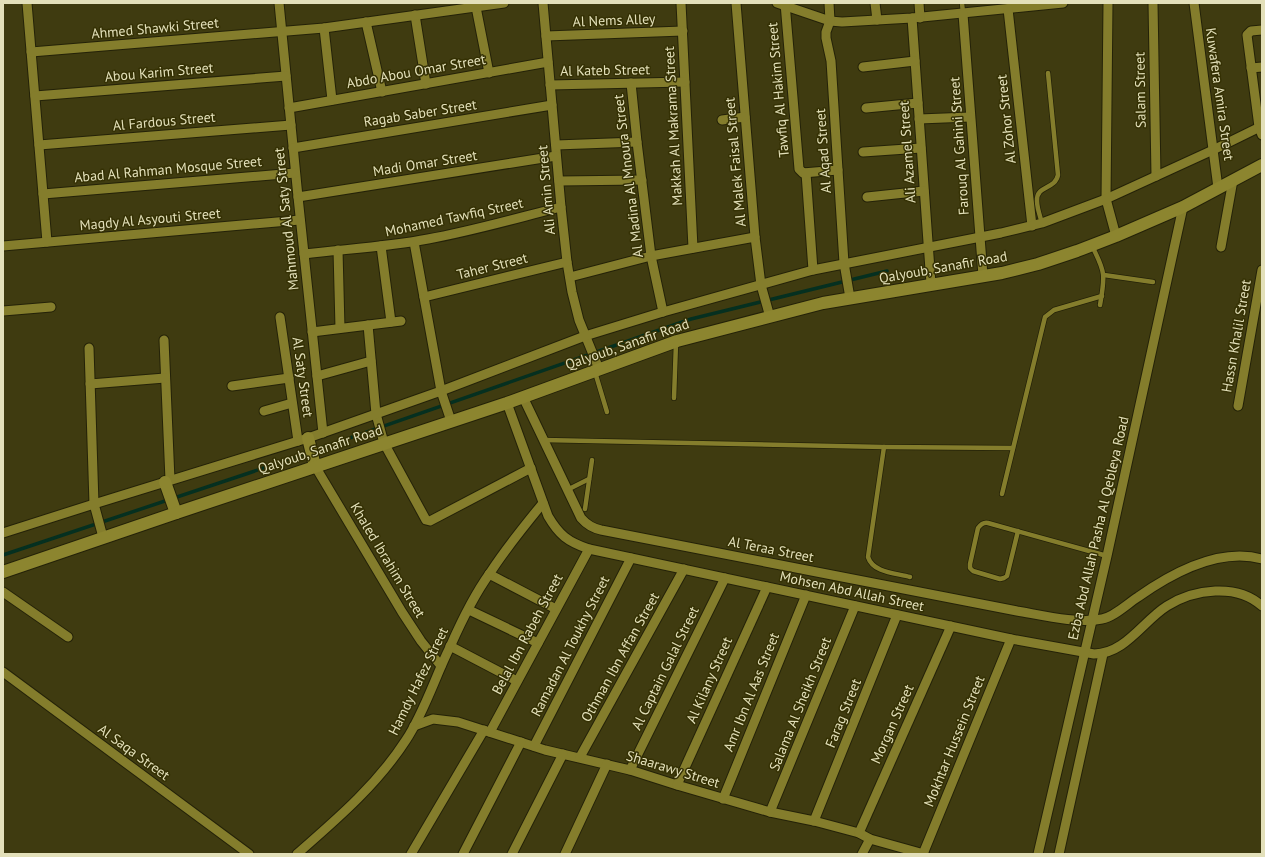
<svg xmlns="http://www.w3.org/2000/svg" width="1265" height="857" viewBox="0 0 1265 857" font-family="'PT Sans',sans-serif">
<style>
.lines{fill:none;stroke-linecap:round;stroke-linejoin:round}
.stream{stroke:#053020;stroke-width:3.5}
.lane-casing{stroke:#242208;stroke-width:6}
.street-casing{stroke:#242208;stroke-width:11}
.secondary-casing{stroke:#242208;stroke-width:14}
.lane{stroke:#847d2c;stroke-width:4.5}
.street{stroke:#847d2c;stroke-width:9}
.secondary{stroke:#8c852f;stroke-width:12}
.labels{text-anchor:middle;stroke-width:3;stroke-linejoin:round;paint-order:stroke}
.street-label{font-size:14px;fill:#e3e0ba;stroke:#353104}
</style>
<rect width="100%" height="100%" fill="#3f3b10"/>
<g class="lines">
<!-- stream -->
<path class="stream" d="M3 555 249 473 691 319 887 271"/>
<!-- lane casing -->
<g class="lane-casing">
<g id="lane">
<path d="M962 3 963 13"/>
<path d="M1042 223C1040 216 1037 208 1037 201 1036 185 1055 190 1058 175L1048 73"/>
<path d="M1092 246C1106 273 1105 276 1100 305"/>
<path d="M1104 275 1153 282"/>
<path d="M595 372 607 412"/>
<path d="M674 398 676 343"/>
<path d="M543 440 884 447 1013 448"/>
<path d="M884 447 868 557C873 573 896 573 910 577"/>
<path d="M567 490 589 479"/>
<path d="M1002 494 1045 317 1054 310 1102 296"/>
<path d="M585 509 592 460"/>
<path d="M1018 531 1007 576 1004 578 1000 579 973 571 970 568V564L978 528C981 524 984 522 988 523L1100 554 1107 556"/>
</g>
</g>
<!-- street casing -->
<g class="street-casing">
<g id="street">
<path d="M27 3 47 242"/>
<path d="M279 3 298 197 323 433"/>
<path d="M543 3 561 207 567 262 572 292 579 320 599 369"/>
<path d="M681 3 693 248"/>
<path d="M736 3 755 237 761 285 770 317"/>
<path d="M777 3 830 21 842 22 912 18 1063 3"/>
<path d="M785 3 799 169 803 173 838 170"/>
<path d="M829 3 830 21 826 32V38L831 61 844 263 850 298"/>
<path d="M875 3 877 20"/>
<path d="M919 3 920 18"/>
<path d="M1108 3 1106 199 1116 236"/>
<path d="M1153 3 1156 176"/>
<path d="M1194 3 1218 188"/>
<path d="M476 7 489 73"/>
<path d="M1008 9 1032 226"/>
<path d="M963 14 983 276"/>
<path d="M415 15 426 84"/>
<path d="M912 18 931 284"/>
<path d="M366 22 382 92"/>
<path d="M324 28 332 100"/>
<path d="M1262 30 1251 31 1247 35 1259 127 1262 135"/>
<path d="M546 36 683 31"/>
<path d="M31 52 324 28 504 3"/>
<path d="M863 67 915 61"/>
<path d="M1251 68 1262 67"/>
<path d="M631 83 637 142 651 256 663 312"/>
<path d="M550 85 685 82"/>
<path d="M35 96 286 76"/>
<path d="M289 108 548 62"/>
<path d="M866 108 918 103"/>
<path d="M919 119 970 117"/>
<path d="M722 120 745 117"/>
<path d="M39 145 291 125"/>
<path d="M556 145 637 142"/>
<path d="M293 148 552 105"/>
<path d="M863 152 921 148"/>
<path d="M806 173 813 270"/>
<path d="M559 181 642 180"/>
<path d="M43 194 295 173"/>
<path d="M298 197 556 156"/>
<path d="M867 197 924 191"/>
<path d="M414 242 441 391 451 421"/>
<path d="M3 246 300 220"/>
<path d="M381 246 391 322"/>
<path d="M1221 247 1233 180"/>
<path d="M338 250 340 328"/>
<path d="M304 254C345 249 387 247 428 239 473 231 517 218 561 207"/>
<path d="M570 277 651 256 755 237"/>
<path d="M424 297 567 262"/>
<path d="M3 311 51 307"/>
<path d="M280 317 298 441"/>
<path d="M368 325 376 414 384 443 426 520 430 521 531 468"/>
<path d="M312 332 401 321"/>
<path d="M164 340 170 480"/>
<path d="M89 348 94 504 103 537"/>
<path d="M317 376 371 361"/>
<path d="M90 384 165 378"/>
<path d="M232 386 289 378"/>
<path d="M523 397 581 518C587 525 592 528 601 530L1017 611C1041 615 1077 624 1102 619 1114 617 1127 604 1138 597 1172 573 1219 547 1262 559"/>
<path d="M507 403 548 516C559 535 568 542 589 549L1011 639 1094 654C1125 654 1143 621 1167 606 1194 589 1237 583 1262 606"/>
<path d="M1238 406 1262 270"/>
<path d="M264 411 292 403"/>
<path d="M315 466 402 612 421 641 441 666"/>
<path d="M3 533 94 504 308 438 441 391 585 336 663 312 813 270 1001 233 1042 223 1106 199 1213 150 1262 126"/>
<path d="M489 574 556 609"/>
<path d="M3 592 68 637"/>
<path d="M469 610 538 643"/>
<path d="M450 646 517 681"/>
<path d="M3 672 249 854"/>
<path d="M414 726 433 719 458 722 545 750 630 770 677 785 770 812 814 821 859 833 870 839 924 854"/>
<path d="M490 732 589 549"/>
<path d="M534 746 631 558"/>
<path d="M580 757 684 569"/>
<path d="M630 770 725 578"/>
<path d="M677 785 767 587"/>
<path d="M723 799 806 595"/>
<path d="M770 812 855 606"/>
<path d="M814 821 897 615"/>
<path d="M859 833 951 626"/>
<path d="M297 854C337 819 377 785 406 740 424 713 435 677 450 647 461 622 474 595 490 573 506 548 525 525 543 503"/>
<path d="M411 854 484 730"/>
<path d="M463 854 521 742"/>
<path d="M512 854 563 754"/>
<path d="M565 854 607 764"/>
<path d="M862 854 870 839"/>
<path d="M923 854 1011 639"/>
<path d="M1038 854 1107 556 1183 207"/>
<path d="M1059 854 1103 654"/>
</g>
</g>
<!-- secondary casing -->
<g class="secondary-casing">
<g id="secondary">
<path d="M308 438 315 466"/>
<path d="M165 482 176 513"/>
<path d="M3 572 176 513 507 403 677 341 823 303 1002 273 1038 264 1077 251 1116 236 1183 207 1262 165"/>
</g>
</g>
<!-- lane -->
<use href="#lane" class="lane"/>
<!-- street -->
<use href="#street" class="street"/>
<!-- secondary -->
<use href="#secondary" class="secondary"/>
</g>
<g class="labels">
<!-- street labels -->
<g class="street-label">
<text transform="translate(614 20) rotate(-2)" y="5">Al Nems Alley</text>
<text transform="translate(155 28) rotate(-5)" y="5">Ahmed Shawki Street</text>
<text transform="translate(605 70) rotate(-1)" y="5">Al Kateb Street</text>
<text transform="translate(416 71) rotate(-10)" y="5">Abdo Abou Omar Street</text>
<text transform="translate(159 72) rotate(-5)" y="5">Abou Karim Street</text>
<text transform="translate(778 90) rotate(-95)" y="5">Tawfiq Al Hakim Street</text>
<text transform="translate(1140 90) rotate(-91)" y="5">Salam Street</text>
<text transform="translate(1220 94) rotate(82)" y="5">Kuwafera Amira Street</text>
<text transform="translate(420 113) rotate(-9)" y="5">Ragab Saber Street</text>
<text transform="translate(1006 119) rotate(-96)" y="5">Al Zohor Street</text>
<text transform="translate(164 121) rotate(-5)" y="5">Al Fardous Street</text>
<text transform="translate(673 126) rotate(-93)" y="5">Makkah Al Makrama Street</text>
<text transform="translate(959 146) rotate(-94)" y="5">Farouq Al Gahini Street</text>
<text transform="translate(823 151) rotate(-94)" y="5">Al Aqad Street</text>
<text transform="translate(907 152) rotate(-94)" y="5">Ali Azamel Street</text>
<text transform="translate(735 162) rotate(-95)" y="5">Al Malek Faisal Street</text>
<text transform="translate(425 163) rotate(-9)" y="5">Madi Omar Street</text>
<text transform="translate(168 169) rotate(-5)" y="5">Abad Al Rahman Mosque Street</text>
<text transform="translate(628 176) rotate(-97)" y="5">Al Madina Al Mnoura Street</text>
<text transform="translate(546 190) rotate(-95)" y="5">Ali Amin Street</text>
<text transform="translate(454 217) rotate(-12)" y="5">Mohamed Tawfiq Street</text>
<text transform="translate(150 219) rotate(-5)" y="5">Magdy Al Asyouti Street</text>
<text transform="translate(286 219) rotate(-96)" y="5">Mahmoud Al Saty Street</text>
<text transform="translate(492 266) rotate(-14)" y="5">Taher Street</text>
<text transform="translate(943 267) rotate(-10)" y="5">Qalyoub, Sanafir Road</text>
<text transform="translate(1236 336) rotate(-80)" y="5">Hassn Khalil Street</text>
<text transform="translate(627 344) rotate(-19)" y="5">Qalyoub, Sanafir Road</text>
<text transform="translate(303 377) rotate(82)" y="5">Al Saty Street</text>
<text transform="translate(320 449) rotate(-18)" y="5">Qalyoub, Sanafir Road</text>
<text transform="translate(1098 528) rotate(-77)" y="5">Ezba Abd Allah Pasha Al Qebleya Road</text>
<text transform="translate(771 549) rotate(11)" y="5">Al Teraa Street</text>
<text transform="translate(388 560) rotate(59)" y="5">Khaled Ibrahim Street</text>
<text transform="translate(852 591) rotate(12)" y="5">Mohsen Abd Allah Street</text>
<text transform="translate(527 634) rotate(-62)" y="5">Belal Ibn Rabeh Street</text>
<text transform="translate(570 646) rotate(-63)" y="5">Ramadan Al Toukhy Street</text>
<text transform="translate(620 657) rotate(-61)" y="5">Othman Ibn Affan Street</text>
<text transform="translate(665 668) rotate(-64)" y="5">Al Captain Galal Street</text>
<text transform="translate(709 680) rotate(-66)" y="5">Al Kilany Street</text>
<text transform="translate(418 681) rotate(-64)" y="5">Hamdy Hafez Street</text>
<text transform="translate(751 692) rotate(-68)" y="5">Amr Ibn Al Aas Street</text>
<text transform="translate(800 704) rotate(-68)" y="5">Salama Al Sheikh Street</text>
<text transform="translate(843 713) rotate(-68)" y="5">Farag Street</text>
<text transform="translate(892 724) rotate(-66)" y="5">Morgan Street</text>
<text transform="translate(954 741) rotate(-68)" y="5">Mokhtar Hussein Street</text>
<text transform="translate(134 752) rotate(36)" y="5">Al Saqa Street</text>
<text transform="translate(673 769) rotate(17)" y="5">Shaarawy Street</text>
</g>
</g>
<!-- border -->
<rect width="1265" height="857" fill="none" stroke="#e3e0ba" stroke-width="8"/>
</svg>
